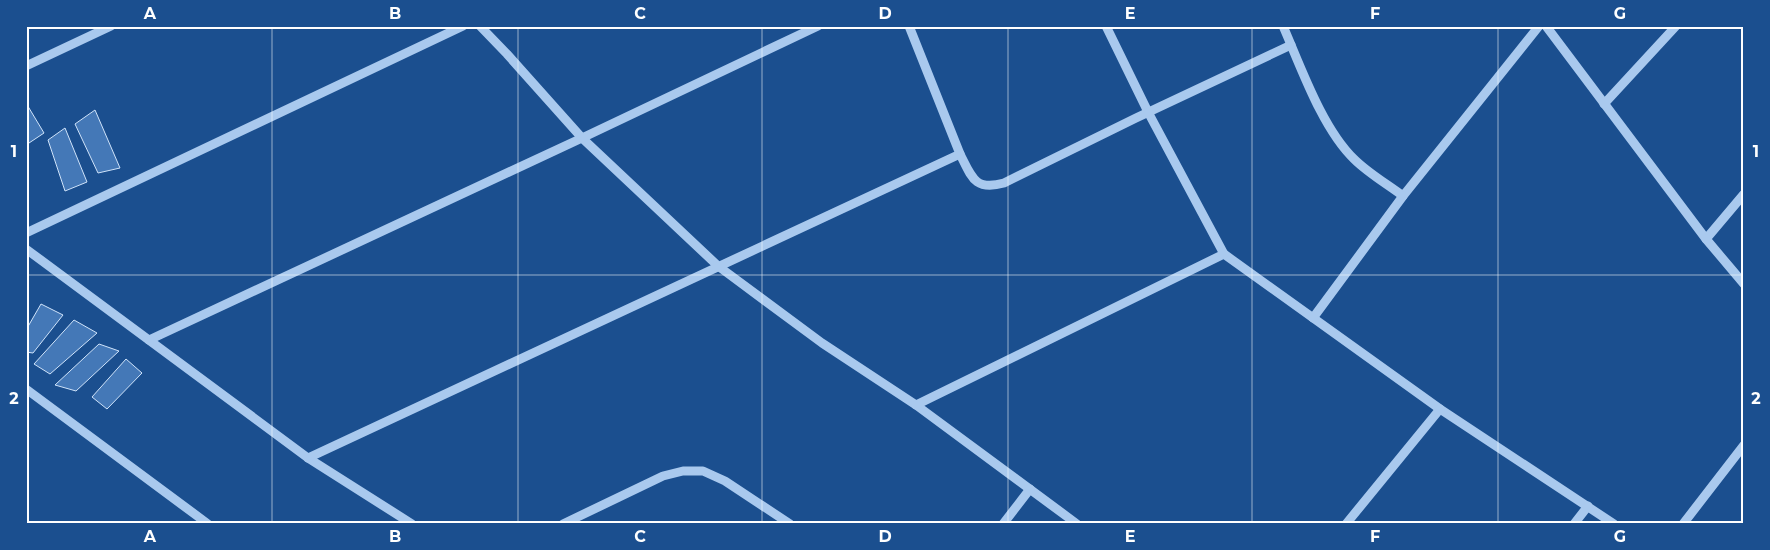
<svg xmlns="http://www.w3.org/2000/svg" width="1770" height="550" viewBox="0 0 1770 550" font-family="Montserrat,sans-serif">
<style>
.building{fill:#4478b7;stroke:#cfe3fa}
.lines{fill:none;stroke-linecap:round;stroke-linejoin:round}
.minor{stroke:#a9c9ee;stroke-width:9}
.grid{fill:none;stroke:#fff;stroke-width:1;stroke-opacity:0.55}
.neatline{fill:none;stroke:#fff;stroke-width:2}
.grid-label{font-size:16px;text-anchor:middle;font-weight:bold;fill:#fff}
</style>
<rect width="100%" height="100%" fill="#1b4f8f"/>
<!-- building -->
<g class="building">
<path d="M26 103 44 133 26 145Z"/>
<path d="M95 110 120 168 98 173 75 124Z"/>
<path d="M65 128 87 182 65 191 48 140Z"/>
<path d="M41 304 63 315 33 353 26 352V330Z"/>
<path d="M74 320 97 333 50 374 34 364Z"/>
<path d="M99 344 119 351 76 391 55 385Z"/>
<path d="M126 359 142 373 107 409 92 397Z"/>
</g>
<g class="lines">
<!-- minor -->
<g class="minor">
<path d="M480 26 507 54 582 138 718 266 822 343 916 405 1077 524"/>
<path d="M1106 26 1148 112 1224 254 1440 409 1614 524"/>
<path d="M1283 26C1301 67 1322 128 1354 159 1368 173 1387 184 1403 196L1539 26"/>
<path d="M1546 26 1706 239 1744 194"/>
<path d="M26 66 111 26"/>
<path d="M1604 104 1676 26"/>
<path d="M960 154C972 178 975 191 1004 183L1136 118 1291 45"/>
<path d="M26 233 463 26"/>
<path d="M1706 239 1744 284"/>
<path d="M26 249 308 458 412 524"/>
<path d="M1313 318 1403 196"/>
<path d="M149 340 582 138 818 26"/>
<path d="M26 389 208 524"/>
<path d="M916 405 1224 254"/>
<path d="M308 458 960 154 909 26"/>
<path d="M563 524 663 476 683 471H703L725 481 790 524"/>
<path d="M1003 524 1030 489"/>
<path d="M1346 524 1440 409"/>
<path d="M1574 524 1588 506"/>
<path d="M1683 524 1744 445"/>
</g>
</g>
<!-- grid -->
<path class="grid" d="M272 26V524M518 26V524M762 26V524M1008 26V524M1252 26V524M1498 26V524M26 275H1744"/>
<!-- border -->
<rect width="1770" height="550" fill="none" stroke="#1b4f8f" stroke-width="55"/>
<rect x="28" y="28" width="1714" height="494" class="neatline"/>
<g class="grid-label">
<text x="150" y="19">A</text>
<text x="395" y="19">B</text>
<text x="640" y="19">C</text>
<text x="885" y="19">D</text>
<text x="1130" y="19">E</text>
<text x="1375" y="19">F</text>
<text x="1620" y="19">G</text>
<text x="14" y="157">1</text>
<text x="1756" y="157">1</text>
<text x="14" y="404">2</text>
<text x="1756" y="404">2</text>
<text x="150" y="542">A</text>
<text x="395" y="542">B</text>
<text x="640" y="542">C</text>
<text x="885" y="542">D</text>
<text x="1130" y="542">E</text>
<text x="1375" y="542">F</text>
<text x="1620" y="542">G</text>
</g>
</svg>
